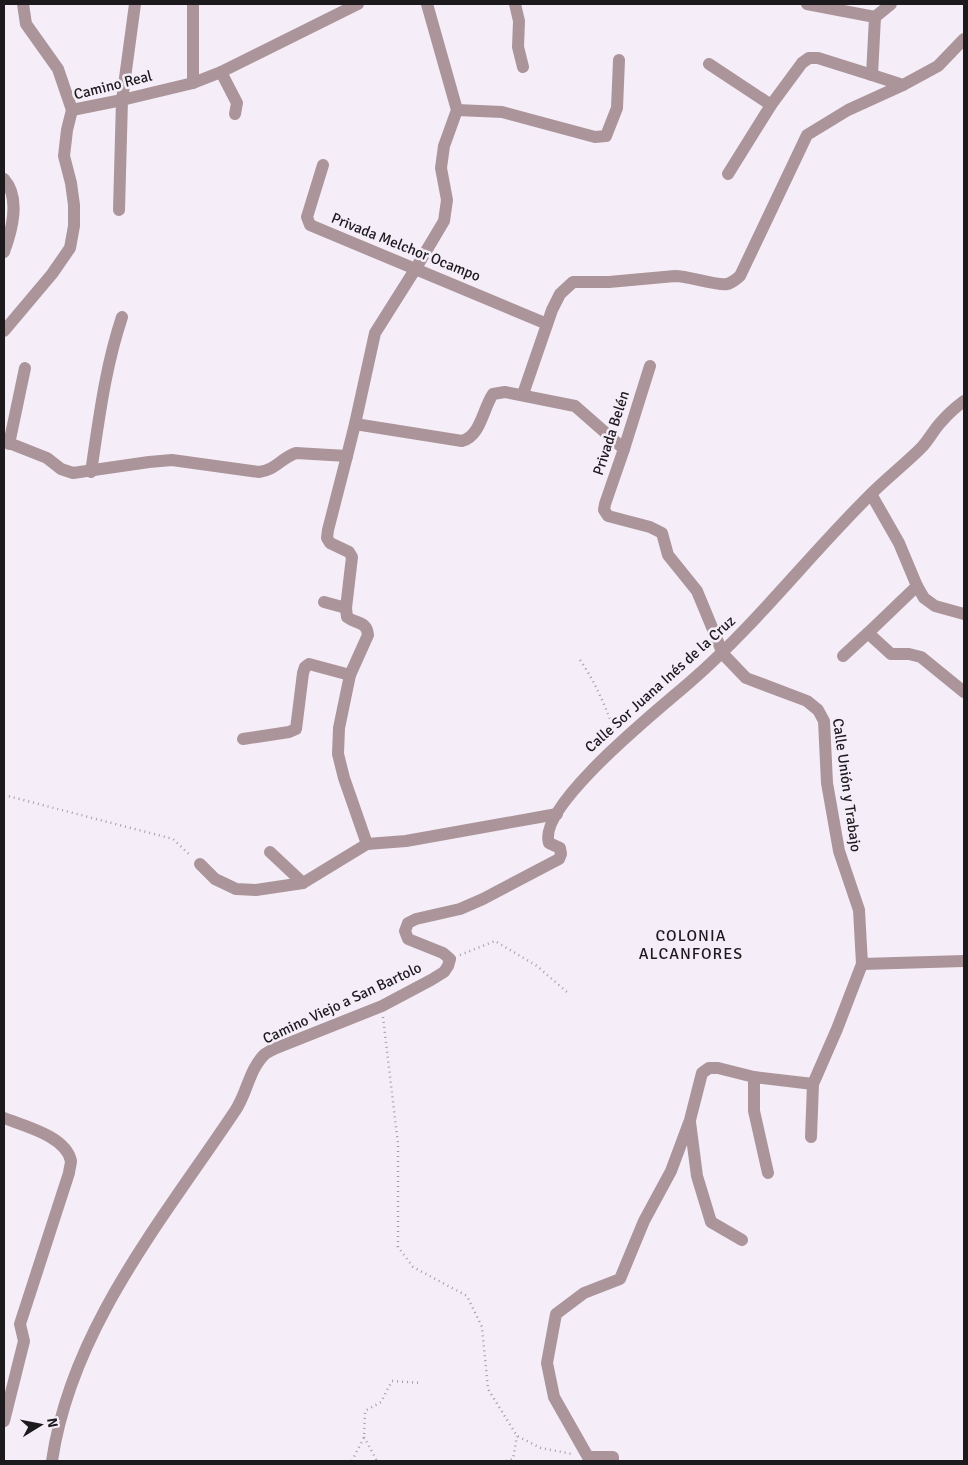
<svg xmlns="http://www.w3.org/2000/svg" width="968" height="1465" viewBox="0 0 968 1465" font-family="Signika,sans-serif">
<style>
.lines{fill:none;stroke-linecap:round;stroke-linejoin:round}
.path{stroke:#a49fa6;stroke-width:2.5;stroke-dasharray:1 4;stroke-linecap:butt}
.minor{stroke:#ab959a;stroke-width:12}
.tertiary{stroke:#ab959a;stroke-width:12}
.labels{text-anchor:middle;stroke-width:5;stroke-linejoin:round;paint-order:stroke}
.street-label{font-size:15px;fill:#1d1a1e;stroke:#f5eef8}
.neighbourhood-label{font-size:16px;letter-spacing:1px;fill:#1d1a1e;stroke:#f5eef8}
</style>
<rect width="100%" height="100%" fill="#f5eef8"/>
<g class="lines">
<!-- path -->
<g class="path">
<path d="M580 660C596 683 605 706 615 732"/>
<path d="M4 795 173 839 191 856"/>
<path d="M460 955 495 941 537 966 568 993"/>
<path d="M383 1017 398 1144V1247L413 1267 467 1296 482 1327 488 1389 517 1436 541 1448 572 1454"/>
<path d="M364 1437 377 1461"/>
<path d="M352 1461 364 1437 365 1411 381 1402 392 1381 422 1383"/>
<path d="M506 1461 513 1459 517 1436"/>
</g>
<!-- minor -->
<g class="minor">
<path d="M23 4 26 24 58 69 72 110"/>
<path d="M515 4 519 21 518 47 523 67"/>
<path d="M807 4 875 17 872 75 903 85 938 66 964 39"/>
<path d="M875 17 891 4"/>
<path d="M709 64 771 105"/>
<path d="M221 72 237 103 235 114"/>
<path d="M193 83V4"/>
<path d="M72 110 122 100 193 83 221 72 358 4"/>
<path d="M457 110 502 112 595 137 606 136 617 108 619 60"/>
<path d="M323 165 307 217 310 225 547 324"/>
<path d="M728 174 771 105 802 63 809 58H818L872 75"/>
<path d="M4 179C21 198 12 230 4 252"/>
<path d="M119 210 122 100 135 4"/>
<path d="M4 331 52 274 70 248 74 226V205L71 183 64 156 67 130 72 110"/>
<path d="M650 366 624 449 605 504 604 510 608 516 650 527 662 533 668 555 697 591 723 654 746 678 807 701 818 710 824 721 827 783 839 851 859 910 862 964 964 961"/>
<path d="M523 394 552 310 560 294 573 282H609L675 276C689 276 716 286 727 284 732 283 736 279 740 276L807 135 848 110 903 85"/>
<path d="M355 424 462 441C481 436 483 408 493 394L505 392 575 406 624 449"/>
<path d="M4 441 47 458 61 469 73 473 149 462 172 460 259 472C276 470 281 458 296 453L347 456 355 424 375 333 416 268 444 221 447 200 441 168 444 146 457 110 427 4"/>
<path d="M9 444 25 368"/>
<path d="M347 456 328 530 327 538 330 543 349 552 352 557 346 608 347 617C356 624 367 621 368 635L350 675 339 728 338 754 344 778 367 844"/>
<path d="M91 472C99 419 105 368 122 317"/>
<path d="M871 494 899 543 917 586 924 598 935 606 964 614"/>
<path d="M324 602 346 608"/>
<path d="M868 633 917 586"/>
<path d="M843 656 868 633 891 654H909L921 657 964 692"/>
<path d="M243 739 289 732 296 729 303 673 305 667 309 664 350 675"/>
<path d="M270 852 303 883"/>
<path d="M200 864 215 879 236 889 256 890 303 883 367 844 406 841 557 814"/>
<path d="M754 1077V1111L768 1173"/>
<path d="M4 1118C24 1126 66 1136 71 1161 71 1165 69 1170 69 1173L20 1324 24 1341 4 1421"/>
<path d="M690 1122 697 1176 711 1222 742 1240"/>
<path d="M811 1137 813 1084 837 1029 862 964"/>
<path d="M613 1461V1457H588L554 1397 547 1363 556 1314 584 1293 620 1279 644 1221 671 1171 690 1120 702 1073 709 1068H718L754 1077 813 1084"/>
</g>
<!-- tertiary -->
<path class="tertiary" d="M52 1461C71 1329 163 1219 235 1111 247 1094 249 1069 265 1054 269 1051 274 1049 279 1047L382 1006 431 980 444 972 448 966 450 959 443 953 408 939 405 931 408 923 416 919 460 909 483 899 559 859 561 854 560 848 549 843C536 806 663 706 690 682 756 625 809 555 871 494 887 478 905 464 921 448 929 440 934 429 942 421 948 414 956 407 964 401"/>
</g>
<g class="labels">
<!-- street labels -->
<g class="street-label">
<text transform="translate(113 85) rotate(-14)" y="5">Camino Real</text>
<text transform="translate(406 247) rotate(22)" y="5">Privada Melchor Ocampo</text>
<text transform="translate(611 433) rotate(-72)" y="5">Privada Belén</text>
<text transform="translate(660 684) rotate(-42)" y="5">Calle Sor Juana Inés de la Cruz</text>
<text transform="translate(847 785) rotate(82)" y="5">Calle Unión y Trabajo</text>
<text transform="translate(342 1003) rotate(-25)" y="5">Camino Viejo a San Bartolo</text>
</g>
<!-- neighbourhood labels -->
<g class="neighbourhood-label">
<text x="691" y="941">COLONIA<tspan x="691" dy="18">ALCANFORES</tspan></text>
</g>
</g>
<!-- border -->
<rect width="968" height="1465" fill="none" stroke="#1d1a1e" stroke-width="10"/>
<!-- north arrow -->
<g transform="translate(40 1425) rotate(80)" stroke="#f5eef8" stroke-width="4" paint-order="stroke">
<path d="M0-4L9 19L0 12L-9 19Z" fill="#1d1a1e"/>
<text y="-8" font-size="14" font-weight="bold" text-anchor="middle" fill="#1d1a1e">N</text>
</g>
</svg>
